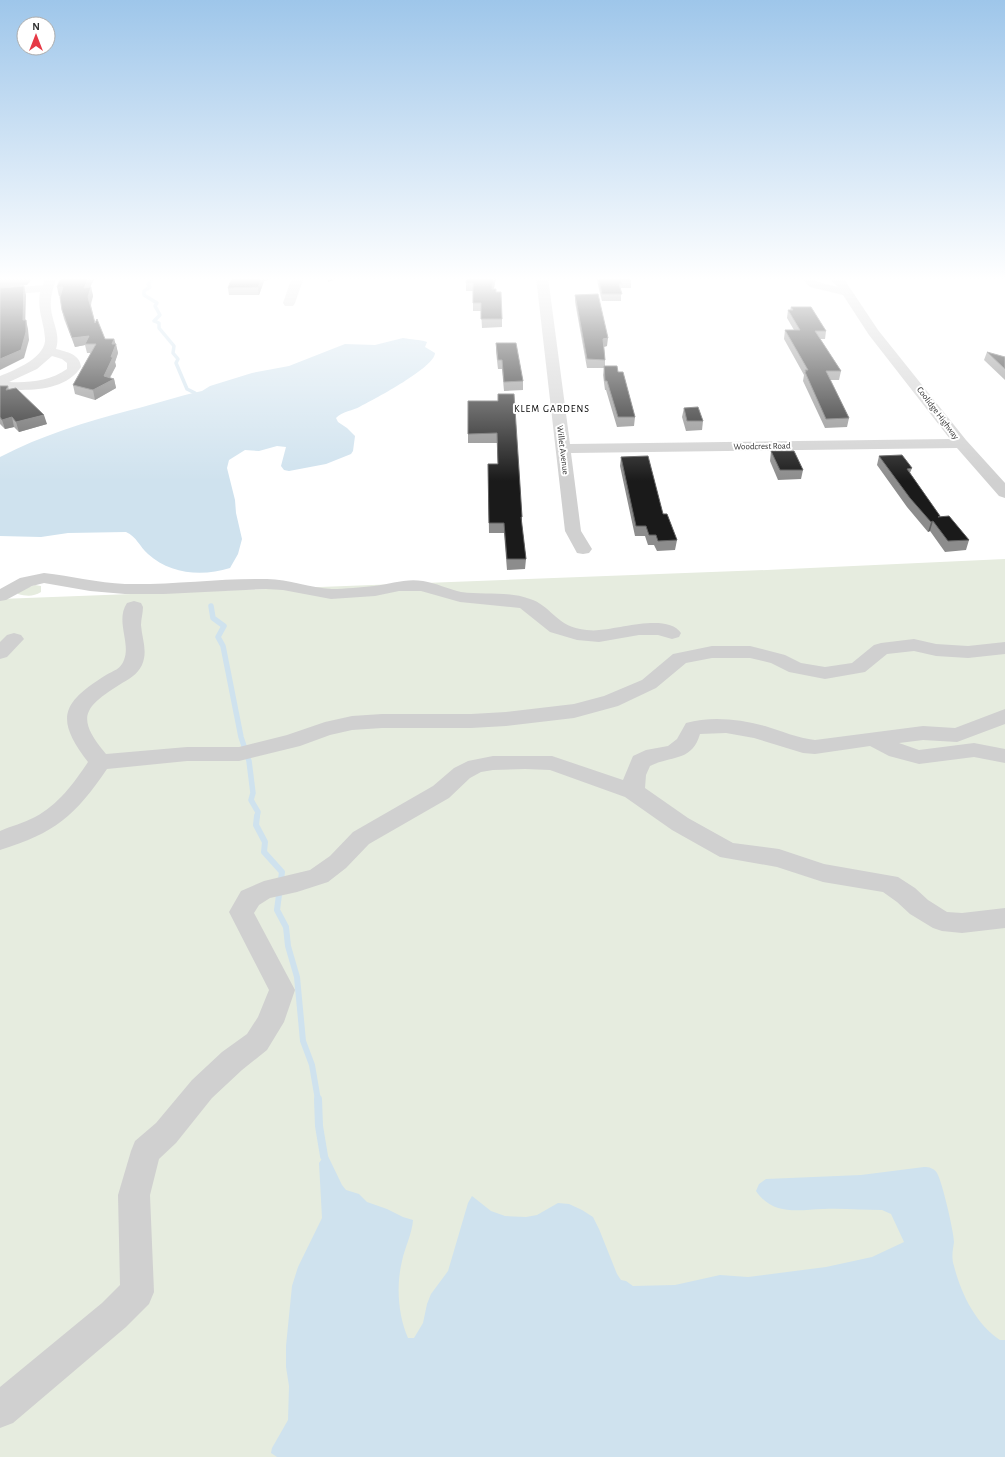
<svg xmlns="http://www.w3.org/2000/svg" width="1005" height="1457" viewBox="0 0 1005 1457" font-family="'Alegreya Sans',sans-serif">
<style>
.green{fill:#e6ecdf}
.water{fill:#cfe2ee}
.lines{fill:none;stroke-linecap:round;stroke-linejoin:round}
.stream-far3{stroke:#cfe2ee;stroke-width:3.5}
.stream-far2{stroke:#cfe2ee;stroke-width:5.5}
.stream-far1{stroke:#cfe2ee;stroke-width:6}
.stream{stroke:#cfe2ee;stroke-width:8}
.minor{fill:#d0d0d0;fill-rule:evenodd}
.wall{fill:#8c8c8c}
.shaded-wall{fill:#5f5f5f}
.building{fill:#1a1a1a;stroke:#5f5f5f}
.labels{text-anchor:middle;stroke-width:4;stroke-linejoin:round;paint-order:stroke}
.far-street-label{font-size:9px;fill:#333;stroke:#fff}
.far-neighbourhood-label{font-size:10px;letter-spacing:1px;fill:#000;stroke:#fff}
</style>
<rect width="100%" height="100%" fill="#fff"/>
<!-- green -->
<g class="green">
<path d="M1005 559V1457H0V599L767 570Z"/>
<path d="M35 585 41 586V592C33 597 26 596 18 594V591Z"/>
</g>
<!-- water -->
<g class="water">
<path d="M403 338C412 340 419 339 427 342L425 347 435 353C435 367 375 399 361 406 353 411 342 411 336 418L338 422 347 428 355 436 353 451 351 454 326 464 289 471 284 470 281 466 286 447 277 446 259 451 245 450 229 460 227 468 235 500 236 513 242 539 238 554 230 568C202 577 170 574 148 554 139 546 137 537 126 532L68 533 41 537 0 536V457C42 435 86 422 131 410 155 404 178 396 202 391L210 386 252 373 289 366 345 344 375 345Z"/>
<path d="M324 1156H328L342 1185 346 1190 359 1194 367 1202 387 1209 403 1217 413 1220C412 1234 405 1247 402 1261 396 1286 398 1315 408 1338H414L423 1323 427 1304 431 1294 448 1271 468 1203 472 1196 491 1211 505 1216 526 1217 537 1215 558 1203 569 1204 582 1210 593 1217 599 1229 617 1274 621 1280 626 1281 633 1286 675 1285 720 1275 748 1277 826 1267 872 1257 904 1242 891 1214 882 1210C863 1210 843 1208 823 1209 798 1210 773 1216 756 1191L759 1184 766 1179 861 1175 924 1167C929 1167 934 1168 937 1173 942 1181 954 1232 954 1242 953 1250 951 1257 954 1266 961 1294 976 1324 1000 1340H1005V1457H277L271 1453 272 1448 288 1420 289 1386 286 1367V1346L292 1286 298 1267 322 1218 319 1163Z"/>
</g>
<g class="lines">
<!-- stream-far3 -->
<path class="stream-far3" d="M150 277 151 281 148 284 150 287 144 291V295L157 303 155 306 160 315 154 321 159 323V328L174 346 173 353 178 359 176 363 187 389 195 393"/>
<!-- stream-far2 -->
<path class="stream-far2" d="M211 606 213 618 224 626 218 637 223 646 241 737 249 761 253 793 251 800 258 812 257 817"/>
<!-- stream-far1 -->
<path class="stream-far1" d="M257 816 256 825 265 842 264 852 282 872 277 910 286 927 288 946 297 977 303 1041 312 1065 318 1100"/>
<!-- stream -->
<path class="stream" d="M318 1099 319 1126 324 1156"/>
<!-- minor -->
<g class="minor">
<path d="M45 277H57C53 287 50 298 51 308 52 322 61 335 56 349 67 352 80 354 81 367 65 392 26 391 0 389V376C15 370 47 357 45 338 44 321 37 311 40 292L0 295V289L43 285ZM52 356 62 359 67 363V369C50 381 29 383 9 382L37 369Z"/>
<path d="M292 277H304L295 303 293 306H285L283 303Z"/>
<path d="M536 277H548L570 444 950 439 869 335 843 295 810 287 802 279 804 277H819L815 280 818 282 838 287 827 277H841L844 279 878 330 966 440 1005 483V498L999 496 957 448 571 453 581 531 592 549 589 553 583 554 577 553 565 531Z"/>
<path d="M44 573C71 576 98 583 125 584 173 585 220 578 267 579 289 579 310 588 332 589 345 589 361 587 374 586 391 584 406 578 423 581 436 583 448 589 461 592 484 595 508 591 530 599 550 605 556 625 580 629 586 630 593 631 599 630 619 629 668 613 681 633L679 637 672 639 658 635H639L599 642 577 640 550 632 520 608 460 602 421 591H399L375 596 331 599 283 590 266 589 164 594H125L90 591 44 583 32 586 6 600 0 601V589L20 578Z"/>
<path d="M134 601 141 603 143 607C143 613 141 619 141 625 142 639 148 651 142 665 137 675 129 679 119 685 83 708 76 718 106 754L187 747H239L287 735 325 722 352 716 382 714H471L506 712 574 704 604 696 642 680 673 654 712 646H750L785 655 801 663 825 667 852 663 874 645 881 643 914 639 936 644 968 646 1005 642V654L968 658 936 656 914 651 887 654 865 672 825 679 789 672 771 663 750 658H712L686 663 656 688 618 706 574 718 506 726 471 728H382L352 730 330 735 300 746 239 761H187L107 769C75 816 55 833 0 850V831C11 826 24 823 35 817 58 805 74 783 88 762 55 719 61 703 106 675 113 671 121 669 124 660 131 642 115 621 127 603Z"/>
<path d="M14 633 21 635 24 639 7 657 0 659V642L7 635Z"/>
<path d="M1005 709V724L957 742 923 740 899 743 919 750 974 743 1005 749V763L974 757 919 764 889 756 870 746 815 754 803 753 754 738 726 733 700 734C692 762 672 755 650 766L646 775 645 788 688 818 733 843 779 849 824 864 898 877 915 888 928 900 947 912 962 913 1005 908V928L962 933 942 931 933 928 910 914 897 902 883 892 823 882 777 867 720 857 672 830 625 797 550 770 525 769 493 770 481 772 470 778 449 798 369 844 346 868 328 882 297 892 270 898 259 905 254 913 295 990 284 1022 267 1050 242 1070 212 1098 176 1143 159 1159 150 1195 154 1292 149 1304 126 1327 13 1423 0 1428V1387L102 1303 120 1285 118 1195 131 1151 135 1141 156 1123 192 1080 222 1052 247 1034 258 1017 269 990 229 912 241 891 264 881 310 870 330 856 353 832 433 786 454 768 468 761 493 756H552L623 780 633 756 646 750 668 746 677 739 686 723C711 716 739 719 765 726 781 731 798 738 815 740L923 726 955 728Z"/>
</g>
</g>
<!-- wall -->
<g class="wall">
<path d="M61 277H95L90 287H91L93 296 91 305 95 323 105 339H114L118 353 115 362 116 366 110 378 114 379 116 388 95 400 75 394 73 385 91 353H87L85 345 75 347 64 319 62 310 60 295 59 296Z"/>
<path d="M496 277 494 289 496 292 502 319V327L482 328 481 311H473V291H466V283Z"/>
<path d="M596 277H630L631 281V288H621V301H602Z"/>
<path d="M271 279 264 281 259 295H229L228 288Z"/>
<path d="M575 295 607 346 604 347 605 360V366L618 372 635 417 634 426 617 427 606 390H605L603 375 604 368H587L575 302Z"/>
<path d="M791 307 826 331 825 339H820L841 371 839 380H830L849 418 847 427 825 428 803 381 804 375 784 339 785 330H794L787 318 788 310H790Z"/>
<path d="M496 343 523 381V390L504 391 502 369H498L496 352Z"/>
<path d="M987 352 1005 357V380L984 360Z"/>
<path d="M0 386H8L9 389 47 424 19 432 14 427 5 429 0 424Z"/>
<path d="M468 401H498L522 517V526L526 559 525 569 507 570 504 533H489L488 464H498L497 443H468Z"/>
<path d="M684 408 703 421 702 430 686 431 682 417Z"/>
<path d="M771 451 803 470 801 479 778 480 770 461Z"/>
<path d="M879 456 912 468 910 473 940 517 969 540 966 550 945 552 930 531 928 532 907 507 877 465Z"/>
<path d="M621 457 663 514 677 540 675 550 657 551 654 545H648L645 536H635L620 466Z"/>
</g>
<!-- shaded-wall -->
<g class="shaded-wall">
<path d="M25 277H34L27 285 0 288V279Z"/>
<path d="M89 277H95L86 296 84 288Z"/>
<path d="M262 277H272L271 279 264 281 259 295 258 287Z"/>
<path d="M328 277H343L328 282Z"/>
<path d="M494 277H496L492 297V289Z"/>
<path d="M24 286 26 295 25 329 23 320Z"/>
<path d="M57 287H63L65 295 59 296Z"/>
<path d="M91 287 93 296 90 305 88 297Z"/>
<path d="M26 320 28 329 29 340 24 358 0 370V359Z"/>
<path d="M89 336 85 344V345L75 347 72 338Z"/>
<path d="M608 338 607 346 602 347 603 339Z"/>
<path d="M114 339 116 345V344L118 353 115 362 116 366 107 382 114 379 116 388 95 400 93 390 104 376 111 357 112 344Z"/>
<path d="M44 415 47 424 19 432 16 422Z"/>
<path d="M12 417 14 427 5 429 2 420Z"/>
<path d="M933 521 930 531 928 532 931 522Z"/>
</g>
<!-- building -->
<g class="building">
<path d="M0 277H25L0 279Z"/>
<path d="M61 277H89L84 288 91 287 88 297 95 323 97 319 105 339H114L112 344H116L111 357H113L104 376 114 379 93 390 73 385 96 344H85L89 336 72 338 62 310 60 297 63 287H57Z"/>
<path d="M232 277H262L258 287 228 288Z"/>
<path d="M467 277H494L492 289H496V292H501L502 319H481V303H473V283H466Z"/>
<path d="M598 277H630L631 281H621L622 284H619L622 294H602Z"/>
<path d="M24 286 23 320H26V332L21 350 0 359V288Z"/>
<path d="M598 294 608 338 603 339 605 360 587 359 575 295Z"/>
<path d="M791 307H811L826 331H815L841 371H826L849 418 826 419 805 372H806L805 370H808L785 330H800L788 310H793Z"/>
<path d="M496 343H516L523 381 504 382 502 360H498Z"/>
<path d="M987 352 1005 357V369Z"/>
<path d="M604 366H617L618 372H623L635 417H618L607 381H605Z"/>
<path d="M0 386H8L6 390 16 388 44 415 16 422 12 417 2 420 0 417Z"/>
<path d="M498 394H514L519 470 522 517H521L526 559H507L504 523H489L488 464H498L497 433 468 434V401H498Z"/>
<path d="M698 407 703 421H687L684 408Z"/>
<path d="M771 451H794L803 470H780Z"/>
<path d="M902 455 912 468 907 469 940 516 938 517 949 516 969 540 948 541 933 521 931 522 910 498 879 456Z"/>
<path d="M648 456 663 514H667L677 540 658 541 656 535H649L646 526H636L621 457Z"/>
</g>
<!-- sky -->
<linearGradient id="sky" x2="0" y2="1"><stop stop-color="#9ec6ea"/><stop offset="0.58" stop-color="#fff"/><stop offset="1" stop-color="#fff" stop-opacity="0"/></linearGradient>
<rect width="1005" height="481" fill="url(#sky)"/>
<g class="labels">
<!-- far-street labels -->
<g class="far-street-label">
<text transform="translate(938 413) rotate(53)" y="3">Coolidge Highway</text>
<text transform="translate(762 446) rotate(-1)" y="3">Woodcrest Road</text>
<text transform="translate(563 450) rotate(83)" y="3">Willet Avenue</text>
</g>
<!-- far-neighbourhood labels -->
<g class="far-neighbourhood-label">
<text x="552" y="412">KLEM GARDENS</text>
</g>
</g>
<!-- north arrow -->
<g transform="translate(36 36)"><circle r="19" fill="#ffffff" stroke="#adadad"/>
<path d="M0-3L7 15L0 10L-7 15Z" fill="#e63946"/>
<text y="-6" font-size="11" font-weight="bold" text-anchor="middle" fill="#333333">N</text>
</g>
</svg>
